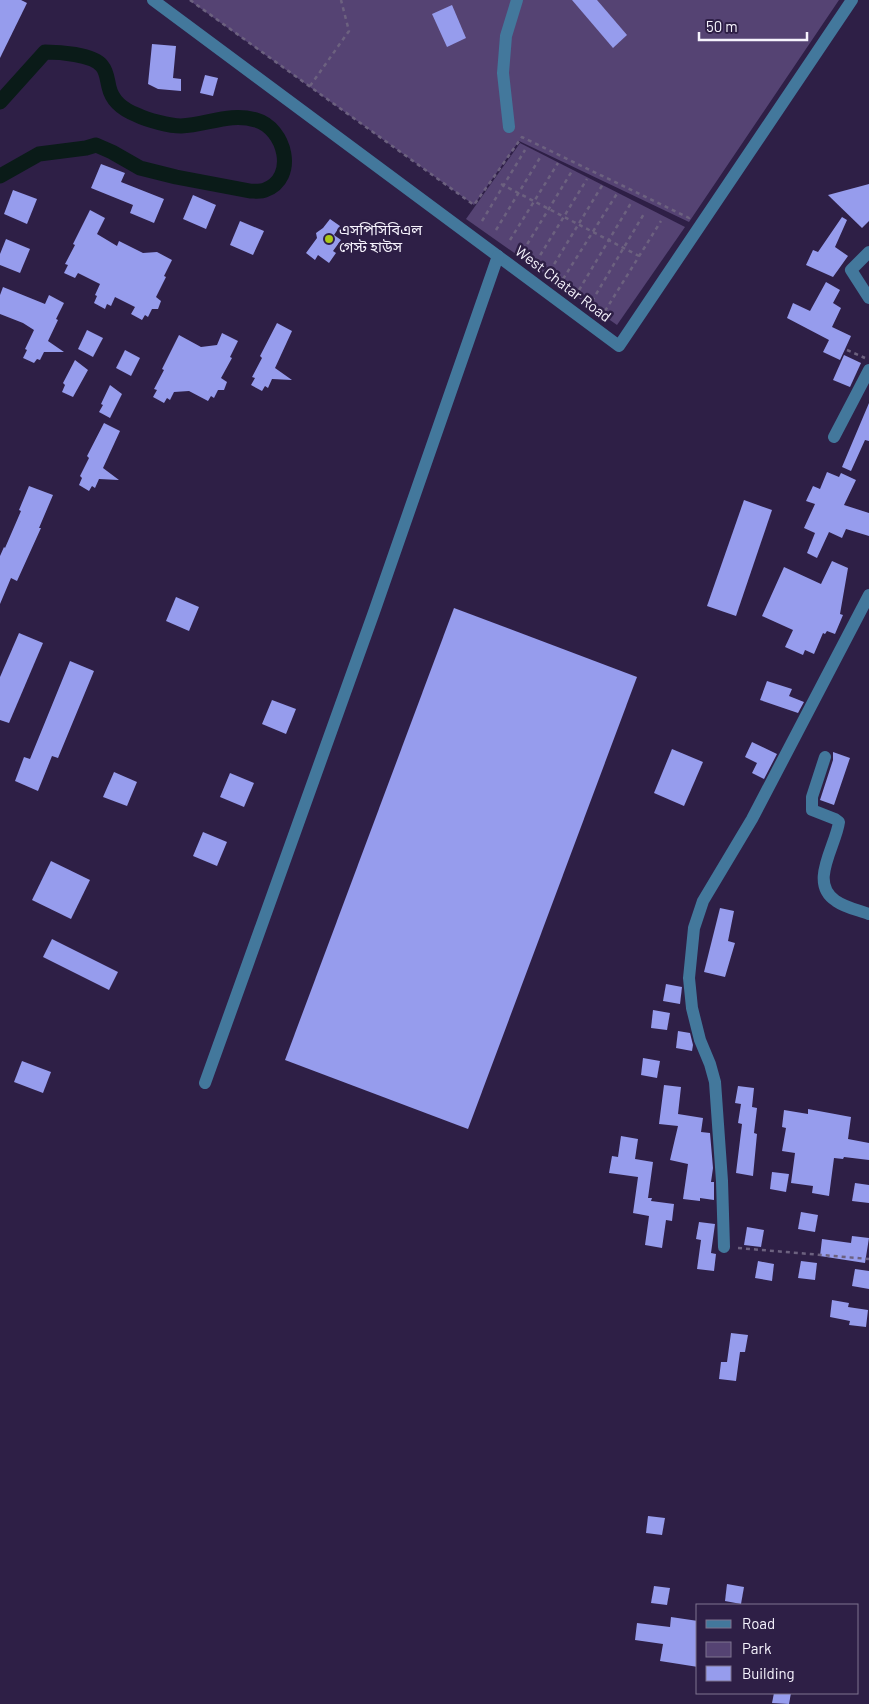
<svg xmlns="http://www.w3.org/2000/svg" width="869" height="1704" viewBox="0 0 869 1704" font-family="Barlow,'Noto Sans Bengali',sans-serif">
<style>
.green{fill:#554373}
.lines{fill:none;stroke-linecap:round;stroke-linejoin:round}
.canal{stroke:#0a1b18;stroke-width:15}
.building{fill:#969ced}
.path{stroke:#6c617f;stroke-width:2.5;stroke-dasharray:4 4;stroke-linecap:butt}
.street{stroke:#43789c;stroke-width:12}
.poi-dot{fill:#aac718;stroke:#2e1f46;stroke-width:2}
.labels{text-anchor:middle;stroke-width:5;stroke-linejoin:round;paint-order:stroke}
.poi-label{font-size:15px;fill:#f6f3fd;stroke:#2e1f46;text-anchor:start}
.street-label{font-size:15px;fill:#f6f3fd;stroke:#2e1f46}
</style>
<rect width="100%" height="100%" fill="#2e1f46"/>
<!-- green -->
<g class="green">
<path d="M189 0H839L689 222 519 141 474 205Z"/>
<path d="M520 143 685 227 617 325 466 219Z"/>
</g>
<g class="lines">
<!-- canal -->
<path class="canal" d="M0 102 45 52C58 52 93 54 102 66 107 72 107 79 109 87 112 101 124 110 137 115 147 120 170 126 181 126 207 125 230 112 256 120 285 128 298 178 265 190 261 192 255 191 250 191L176 177 140 168 112 152 96 145 86 148 39 154 0 176"/>
</g>
<!-- building -->
<g class="building">
<path d="M0 0H21L27 3 0 58Z"/>
<path d="M572 0H597L627 35 613 48Z"/>
<path d="M452 5 466 38 447 47 432 14Z"/>
<path d="M152 44 176 46 173 78 181 79V91L158 89 148 84Z"/>
<path d="M205 75 218 78 213 96 200 93Z"/>
<path d="M101 164 125 173 121 182 164 199 154 223 130 213 133 205 91 188Z"/>
<path d="M869 184V221L862 228 828 195Z"/>
<path d="M13 190 37 199 27 224 4 214Z"/>
<path d="M193 195 216 205 206 229 183 219Z"/>
<path d="M90 210 105 218 97 234 117 246 119 241 143 253 157 252 172 260 164 276 166 277 156 297 161 301 158 309H152L148 317 145 315 142 320 131 314 135 307 115 297 111 306 107 304 105 309 94 303 97 296 95 295 100 284 78 273 75 278 64 273 68 265 65 264 75 245 73 244Z"/>
<path d="M842 217 847 220 835 247 848 256 833 277 806 265 813 250 818 252Z"/>
<path d="M330 219 340 226 334 235 341 240 333 251 336 253 329 263 318 255 315 260 306 253 317 238 316 233 323 228Z"/>
<path d="M240 221 264 231 253 255 230 245Z"/>
<path d="M6 239 30 249 20 273 0 265V254Z"/>
<path d="M826 282 840 290 833 303 841 308 832 327 851 336 840 360 823 352 829 340 787 318 793 303 810 311Z"/>
<path d="M3 287 45 304 49 295 64 303 56 319 58 320 48 341 64 352H44L40 360 37 359 34 363 23 358 27 350 25 349 34 330 23 323 0 314V295Z"/>
<path d="M277 323 292 331 275 368 292 380 272 379 268 388 265 386 262 391 251 385 255 378 252 377 262 358 260 356Z"/>
<path d="M87 330 103 338 93 357 78 349Z"/>
<path d="M222 333 238 341 230 357 232 358 221 378 227 382 224 390H218L214 398 211 396 208 401 189 391 174 392 170 400 167 398 164 403 153 397 157 390 154 389 164 370 162 369 179 335 201 347 217 345Z"/>
<path d="M125 350 140 358 131 376 116 368Z"/>
<path d="M844 355 861 363 850 387 833 380Z"/>
<path d="M75 360 88 370 73 397 62 392 65 385 63 383Z"/>
<path d="M110 385 122 394 110 418 99 412 103 405 101 404Z"/>
<path d="M869 403V441L865 440 851 471 842 467Z"/>
<path d="M104 423 120 431 103 468 119 480 99 479 95 488 92 486 89 491 79 485 82 478 80 476 89 458 87 456Z"/>
<path d="M827 472 839 477 841 473 856 480 844 505 869 513V536L846 529 842 538 829 532 817 558 807 553 815 533 804 528 815 504 806 501 813 486 820 489Z"/>
<path d="M29 486 53 495 39 528H41L17 581 11 578 0 604V556L4 547 5 548 21 511 19 510Z"/>
<path d="M744 500 772 510 736 616 707 606Z"/>
<path d="M832 561 848 568 840 614 843 615 835 634 827 631 825 634 823 633 814 654 805 650 803 655 785 647 793 630 762 616 784 567 821 584Z"/>
<path d="M176 597 199 607 189 631 166 621Z"/>
<path d="M454 608 637 677 468 1129 285 1060Z"/>
<path d="M19 633 43 643 9 723 0 720V677Z"/>
<path d="M70 661 94 671 58 758 52 756 38 791 15 781 24 757 30 759Z"/>
<path d="M767 681 792 689 789 696 804 702 798 713 760 700Z"/>
<path d="M272 700 296 709 286 734 262 724Z"/>
<path d="M752 742 777 754 764 779 752 773 757 763 745 757Z"/>
<path d="M672 749 703 762 684 806 654 793Z"/>
<path d="M833 752 850 758 834 805 820 800 833 760Z"/>
<path d="M114 772 137 782 127 806 103 797Z"/>
<path d="M230 773 254 783 244 807 220 797Z"/>
<path d="M203 832 227 842 217 866 193 856Z"/>
<path d="M51 861 90 880 71 919 32 900Z"/>
<path d="M720 908 734 911 728 941 735 943 725 977 704 972Z"/>
<path d="M52 939 118 972 109 990 43 957Z"/>
<path d="M666 984 682 987 680 1004 663 1001Z"/>
<path d="M653 1010 670 1013 667 1030 651 1028Z"/>
<path d="M678 1031 690 1033 693 1045 692 1051 676 1048Z"/>
<path d="M643 1058 660 1061 657 1078 641 1075Z"/>
<path d="M22 1061 51 1072 43 1093 14 1082Z"/>
<path d="M664 1085 681 1087 678 1114 703 1118 701 1132 710 1133 713 1168 711 1182H714V1200L700 1198V1201L683 1199 688 1164 670 1160 678 1126 659 1124Z"/>
<path d="M738 1086 754 1088 752 1107 757 1108 754 1133 757 1134 753 1176 736 1173 742 1124 738 1123 741 1104 735 1103Z"/>
<path d="M808 1109 851 1117 848 1139 869 1143V1160L844 1157 843 1159 834 1158 829 1196 812 1193 813 1186 791 1183 795 1153 782 1151 786 1128 782 1127 784 1110 808 1114Z"/>
<path d="M621 1136 638 1139 635 1159 653 1162 648 1198H652L651 1201 674 1204 672 1221 666 1220 662 1248 645 1245 649 1216 633 1213 638 1177 609 1173 612 1156 618 1157Z"/>
<path d="M772 1172 789 1174 786 1192 770 1189Z"/>
<path d="M855 1183 869 1185V1203L852 1201Z"/>
<path d="M801 1212 818 1215 815 1232 798 1229Z"/>
<path d="M699 1222 715 1224 711 1253 716 1254 714 1271 697 1269 701 1240 696 1239Z"/>
<path d="M747 1227 764 1230 761 1247 744 1245Z"/>
<path d="M852 1236 869 1238 865 1263 820 1256 822 1239 851 1243Z"/>
<path d="M758 1261 774 1264 772 1281 755 1278Z"/>
<path d="M801 1261 817 1263 815 1280 798 1278Z"/>
<path d="M855 1269 869 1271V1289L852 1286Z"/>
<path d="M832 1300 849 1303 848 1307 868 1310 866 1327 849 1325 850 1321 830 1317Z"/>
<path d="M731 1333 748 1335 745 1352H740L736 1381 719 1379 721 1362H727Z"/>
<path d="M648 1516 665 1518 662 1535 646 1533Z"/>
<path d="M727 1584 744 1587 741 1604 725 1601Z"/>
<path d="M654 1586 670 1588 667 1605 651 1603Z"/>
<path d="M671 1617 698 1621V1667L660 1661 663 1644 635 1640 637 1623 670 1627Z"/>
<path d="M774 1693H791L789 1704 772 1703Z"/>
</g>
<g class="lines">
<!-- path -->
<g class="path">
<path d="M190 0 474 205 522 137 689 218 690 217"/>
<path d="M310 86 349 31 341 0"/>
<path d="M501 184 639 256"/>
<path d="M482 221 525 150"/>
<path d="M496 230 541 156"/>
<path d="M510 240 558 163"/>
<path d="M523 251 572 171"/>
<path d="M536 262 587 179"/>
<path d="M550 271 603 184"/>
<path d="M563 279 618 192"/>
<path d="M579 290 631 203"/>
<path d="M592 301 645 212"/>
<path d="M605 311 661 221"/>
<path d="M847 350 865 358"/>
<path d="M738 1248 869 1259"/>
</g>
<!-- street -->
<g class="street">
<path d="M153 0 619 346 852 0"/>
<path d="M509 127 503 73 506 36 517 0"/>
<path d="M869 252 851 270 869 298"/>
<path d="M834 437 869 370"/>
<path d="M825 757 812 797V810L835 819 839 822C836 846 808 883 836 901 846 908 858 910 869 914"/>
<path d="M205 1083 374 612 498 256"/>
<path d="M724 1247 722 1181 715 1082 710 1064 700 1040 692 1008 689 978 694 928 703 901 752 819 869 595"/>
</g>
</g>
<!-- markers -->
<circle class="poi-dot" cx="329" cy="239" r="5"/>
<g class="labels">
<!-- poi labels -->
<g class="poi-label">
<text x="339" y="235">এসপিসিবিএল<tspan x="339" dy="17">গেস্ট হাউস</tspan></text>
</g>
<!-- street labels -->
<g class="street-label">
<text transform="translate(563 284) rotate(37)" y="5">West Chatar Road</text>
</g>
</g>
<!-- legend -->
<rect x="696" y="1604" width="162" height="90" fill="#2e1f46" stroke="#7e748f"/>
<rect x="706" y="1620" width="25" height="8" fill="#43789c" stroke="#7e748f"/>
<text x="742" y="1629" font-size="15" fill="#f6f3fd">Road</text>
<rect x="706" y="1642" width="25" height="15" fill="#554373" stroke="#7e748f"/>
<text x="742" y="1654" font-size="15" fill="#f6f3fd">Park</text>
<rect x="706" y="1666" width="25" height="15" fill="#969ced" stroke="#7e748f"/>
<text x="742" y="1679" font-size="15" fill="#f6f3fd">Building</text>
<!-- scale -->
<path d="M699 32v8h108v-8" fill="none" stroke="#f6f3fd" stroke-width="2.5"/>
<text x="706" y="32" font-size="15" fill="#f6f3fd" stroke="#2e1f46" stroke-width="4" paint-order="stroke">50 m</text>
</svg>
